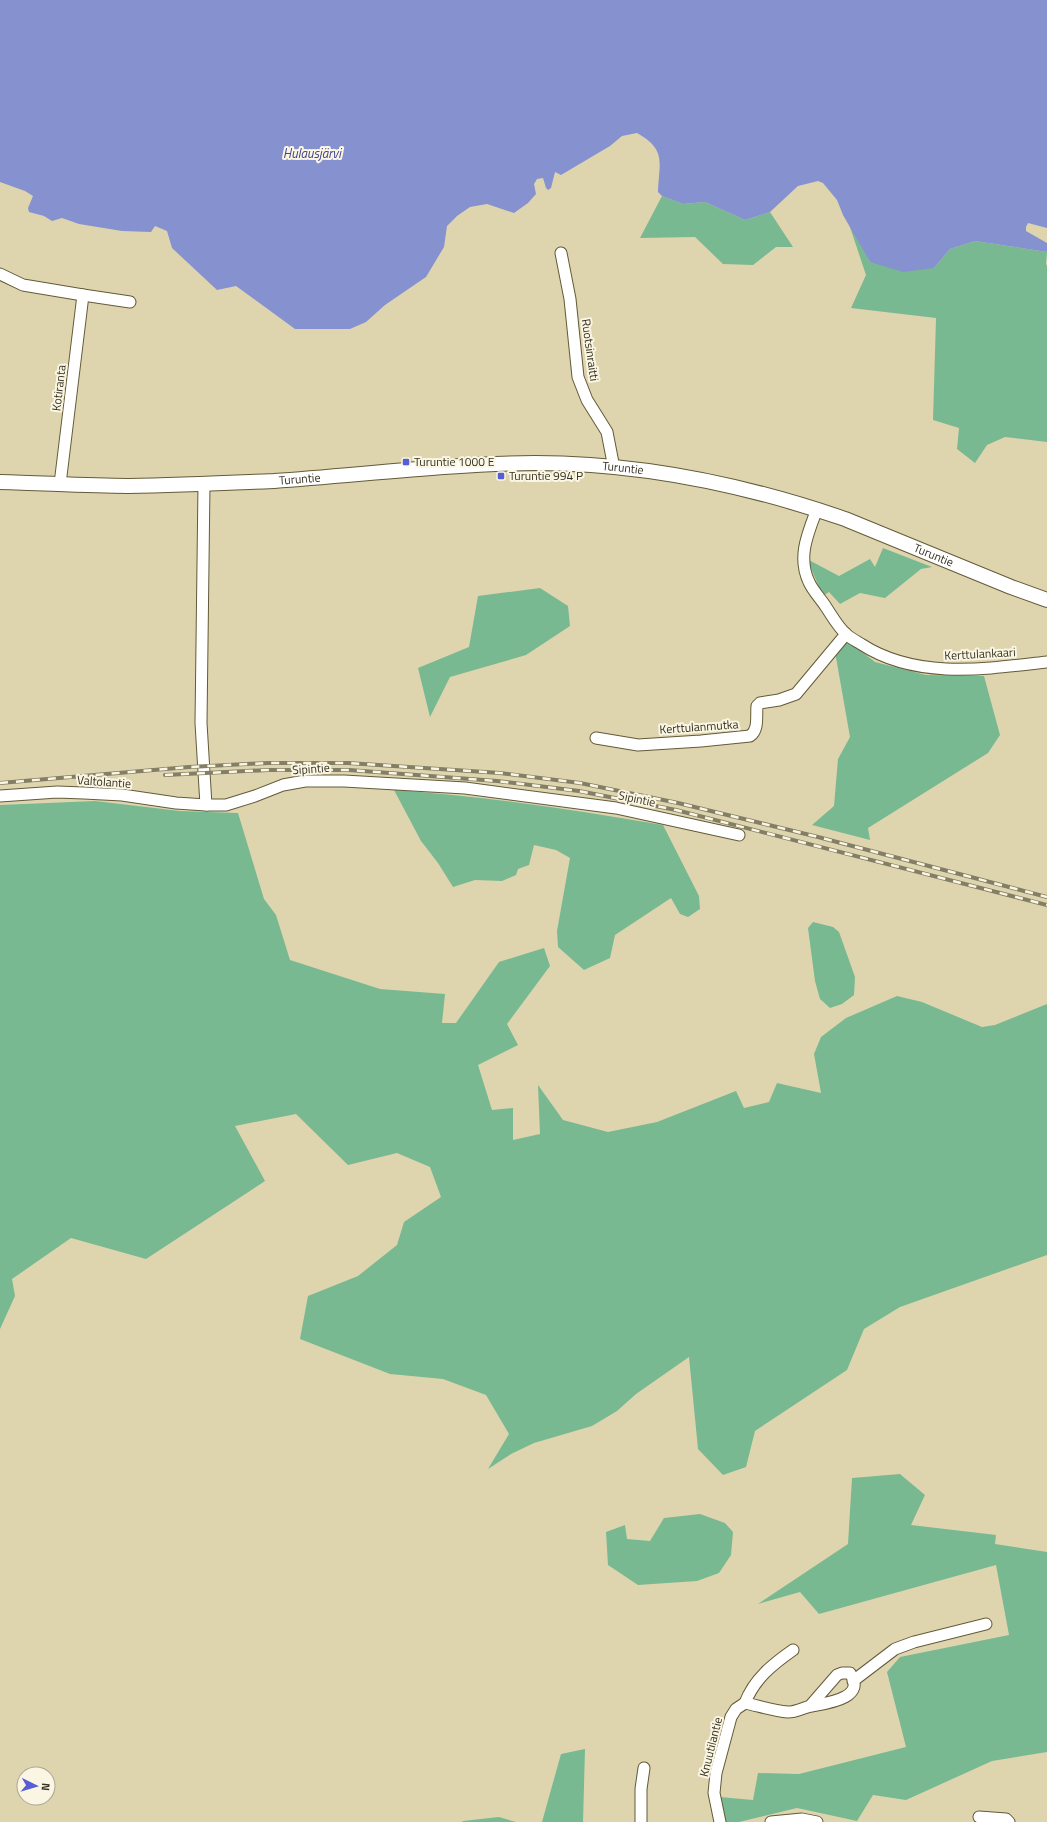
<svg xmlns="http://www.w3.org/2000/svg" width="1047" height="1822" viewBox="0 0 1047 1822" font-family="'Titillium Web',sans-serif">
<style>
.green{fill:#78b991}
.water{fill:#8691cf}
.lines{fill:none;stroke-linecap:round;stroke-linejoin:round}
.minor-casing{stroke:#635a38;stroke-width:13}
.major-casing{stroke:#635a38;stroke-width:16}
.minor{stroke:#fff;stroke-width:11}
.major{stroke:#fff;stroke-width:14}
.rail-casing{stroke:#837e64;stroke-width:4}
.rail{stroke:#fbf6e3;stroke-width:2.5;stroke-dasharray:8;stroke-linecap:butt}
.poi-dot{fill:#575dd4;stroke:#fbf6e3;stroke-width:1.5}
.labels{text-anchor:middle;stroke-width:4;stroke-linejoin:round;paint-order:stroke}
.street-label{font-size:12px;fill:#353223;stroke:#fbf6e3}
.poi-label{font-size:12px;fill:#353223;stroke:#fbf6e3;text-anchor:start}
.water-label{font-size:13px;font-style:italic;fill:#3d438f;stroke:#fbf6e3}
</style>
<rect width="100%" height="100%" fill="#ded5af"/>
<!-- green -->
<g class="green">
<path d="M662 196 683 204 705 202 745 220 770 212 793 247H776L753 265 723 264 695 237 640 238Z"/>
<path d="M849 224 870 262 934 268 950 249 975 241 1047 252 1046 264 1047 266V442L1005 437 987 445 975 463 957 449 959 428 933 420 936 318 851 308 866 275Z"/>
<path d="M883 548 932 567 921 569 885 598 860 593 840 604 829 592 823 596 807 559 839 576 870 559 875 567Z"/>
<path d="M540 588 568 606 570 626 526 655 450 677 430 717 418 668 469 647 478 596Z"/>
<path d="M840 635 875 662 926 675 984 676 1000 735 988 753 868 828 870 840 812 825 834 806 838 759 850 737 834 646Z"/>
<path d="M394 790C485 796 573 810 663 825L699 896 700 909 688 917 680 914 671 898 615 935 610 958 584 970 558 947 557 931 570 858 556 850 534 845 529 865 518 869 516 875 502 881 475 880 453 887 438 863 421 841Z"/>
<path d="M95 801 180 811 238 813 264 899 276 915 290 960 380 989 445 994 442 1023H456L499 962 544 948 550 966 507 1024 518 1045 478 1065 492 1110 513 1108V1140L540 1134 538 1085 563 1120 608 1132 657 1122 736 1091 744 1108 769 1102 777 1083 821 1093 814 1054 821 1037 846 1018 897 996 922 1002 982 1027 995 1025 1047 1004V1255L900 1307 864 1329 847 1370 755 1431 746 1467 723 1475 698 1449 689 1357 636 1394 617 1411 592 1426 534 1443 511 1454 488 1469 509 1434 486 1395 443 1379 390 1374 300 1339 308 1296 358 1276 397 1245 404 1222 441 1197 430 1167 397 1153 348 1165 296 1114 235 1126 265 1181 146 1259 71 1238 12 1279 15 1296 0 1329V805Z"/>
<path d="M813 922 833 927 839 932 855 977 854 995 842 1004 830 1008 820 999 815 981 808 928Z"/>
<path d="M900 1474 925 1495 911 1525 996 1535 995 1544 1047 1552V1752L992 1761 906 1800 873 1795 857 1821 797 1808 739 1822H726L720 1797 753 1800 758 1773 799 1774 906 1747 887 1672 900 1657 1009 1635 996 1565 819 1614 800 1592 758 1604 848 1544 852 1478Z"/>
<path d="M700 1514 725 1523 733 1532 731 1555 719 1573 697 1581 638 1585 608 1565 606 1532 625 1525 627 1539 650 1541 664 1518Z"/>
<path d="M585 1749 583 1822H542L561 1754Z"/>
<path d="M499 1817 516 1822H462L463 1821Z"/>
</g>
<!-- water -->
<path class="water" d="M0 0H1047V228L1028 223 1026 227V231L1047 243V252L975 241 950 249 934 268 903 272 870 262 843 215 837 200 823 183 818 181 798 186 770 212 745 220 705 202 683 204 662 196 658 192C659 162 667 150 637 133L622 136 610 146 561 175 555 172 551 188 548 190 546 188 543 178 537 179 534 184 536 194 528 203 514 213 487 204 470 207 457 216 447 226 444 247 426 277 385 305 366 322 350 329H295L236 286 217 290 172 248 167 231 155 226 151 232 122 231 79 224 62 218 52 221 44 216 29 212 28 208 33 196 25 191 0 182Z"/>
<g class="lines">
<!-- minor casing -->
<g class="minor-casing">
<g id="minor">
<path d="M561 253 570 299 578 377 587 400 607 432 614 468"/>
<path d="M0 274 23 285 83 295 60 484"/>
<path d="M83 295 130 302"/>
<path d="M204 484 201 723 206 805H226L255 796 283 785 305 781H344L465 788 616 808 739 835"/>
<path d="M817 509C808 533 797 557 809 582 813 591 821 599 826 607 832 616 838 627 846 634 850 638 856 641 861 644 916 680 986 669 1047 662"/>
<path d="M596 738 638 745 701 741 750 736C759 730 756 716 757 706L760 703 779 700 796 694 846 634"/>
<path d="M0 796 57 792 84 793 122 795 176 803 206 805"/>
<path d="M853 1681 895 1649 914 1642 986 1624"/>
<path d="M745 1703C754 1679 773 1664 793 1650"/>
<path d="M979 1817 1006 1819 1009 1822"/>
<path d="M641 1822V1789L644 1768"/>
<path d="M720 1822 714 1793 716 1773 731 1717 736 1709 745 1703C759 1706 774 1711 788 1712 797 1712 804 1707 812 1706 828 1703 867 1698 850 1673H842L837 1675 810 1706"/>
<path d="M771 1822 802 1819 817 1822"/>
</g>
</g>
<!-- major casing -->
<g class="major-casing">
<g id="major">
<path id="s1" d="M0 482C43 483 86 486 128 486 177 485 226 483 274 481 361 475 448 464 535 463 640 463 746 485 845 519L1011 587 1047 600"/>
</g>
</g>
<!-- minor -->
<use href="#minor" class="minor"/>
<!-- major -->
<use href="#major" class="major"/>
<!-- rail casing -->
<g class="rail-casing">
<g id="rail">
<path d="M165 775 268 770H349L497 781 579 791 676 810 1047 905"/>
<path d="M0 783 189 767 268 763H348L500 773 580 783 678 803 818 837 1047 897"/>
</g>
</g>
<!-- rail -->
<use href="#rail" class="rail"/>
</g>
<!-- markers -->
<g class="poi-dot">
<rect x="402" y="458" width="8" height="8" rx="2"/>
<rect x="497" y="472" width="8" height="8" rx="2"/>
</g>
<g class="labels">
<!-- street labels -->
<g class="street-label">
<text transform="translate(590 350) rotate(82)" y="4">Ruotsinraitti</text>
<text transform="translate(59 388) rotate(-83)" y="4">Kotiranta</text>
<text dy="4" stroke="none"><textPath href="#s1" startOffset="624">Turuntie</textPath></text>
<text dy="4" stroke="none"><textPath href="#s1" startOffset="300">Turuntie</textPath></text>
<text dy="4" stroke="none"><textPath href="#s1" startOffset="948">Turuntie</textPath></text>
<text transform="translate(980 654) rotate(-3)" y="4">Kerttulankaari</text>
<text transform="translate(699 727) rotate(-4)" y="4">Kerttulanmutka</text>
<text transform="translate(311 769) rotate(-4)" y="4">Sipintie</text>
<text transform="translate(104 782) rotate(4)" y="4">Valtolantie</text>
<text transform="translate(637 799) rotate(12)" y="4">Sipintie</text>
<text transform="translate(711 1747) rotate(-76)" y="4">Knuutilantie</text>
</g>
<!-- poi labels -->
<g class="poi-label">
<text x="414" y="466">Turuntie 1000 E</text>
<text x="509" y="480">Turuntie 994 P</text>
</g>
<!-- water labels -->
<g class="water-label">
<text x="312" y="158">Hulausjärvi</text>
</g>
</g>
<!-- north arrow -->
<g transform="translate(36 1786) rotate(95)"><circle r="19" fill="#fbf6e3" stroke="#aca896"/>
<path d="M0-3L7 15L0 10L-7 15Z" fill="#575dd4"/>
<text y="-6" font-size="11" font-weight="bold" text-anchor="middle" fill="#353223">N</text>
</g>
</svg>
